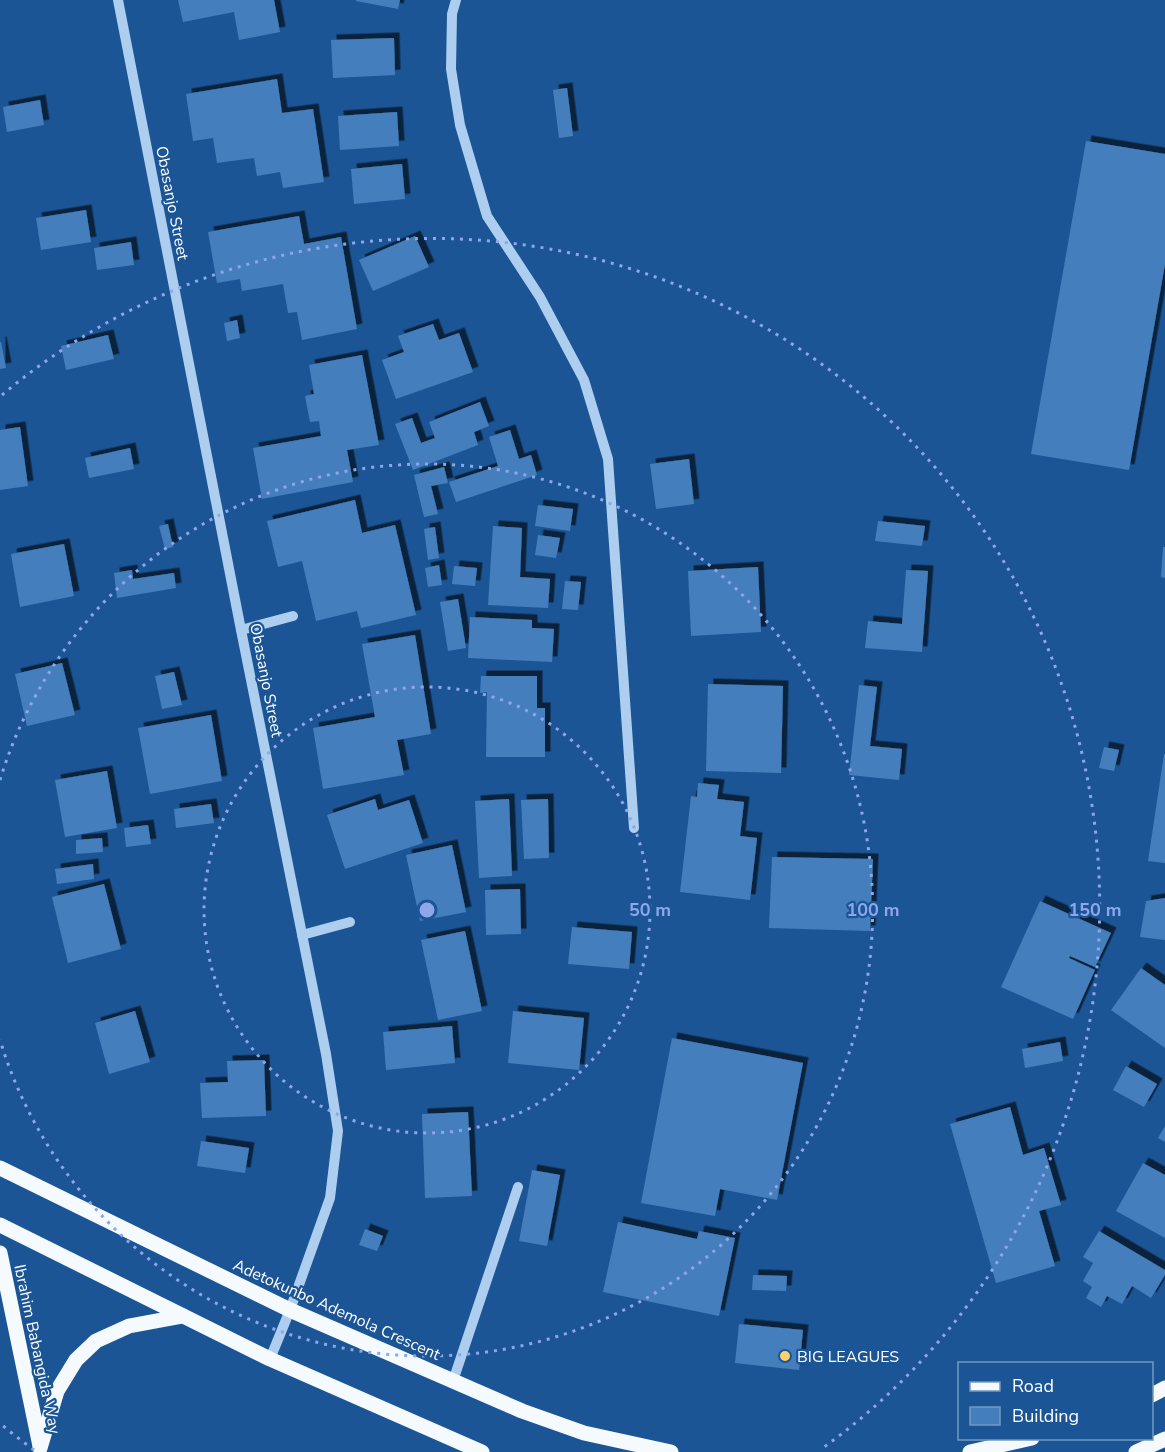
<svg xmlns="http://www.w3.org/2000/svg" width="1165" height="1452" viewBox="0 0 1165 1452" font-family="'Nunito Sans',sans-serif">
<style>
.building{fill:#447ebc;filter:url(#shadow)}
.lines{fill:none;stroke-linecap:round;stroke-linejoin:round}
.minor{stroke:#adceef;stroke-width:10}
.major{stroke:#f5faff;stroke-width:15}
.ring{fill:none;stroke:#8ea6ec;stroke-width:3;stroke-dasharray:3 6}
.poi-dot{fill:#ffcf6b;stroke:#1b5595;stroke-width:2}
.labels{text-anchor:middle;stroke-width:4.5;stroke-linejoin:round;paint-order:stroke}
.street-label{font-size:16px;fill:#fff;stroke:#1b5595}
.poi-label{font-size:16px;fill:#fff;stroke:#1b5595;text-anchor:start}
.centre{fill:#8ea6ec;stroke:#1b5595;stroke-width:3}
.ring-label{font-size:18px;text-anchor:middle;font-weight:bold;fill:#8ea6ec;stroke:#1b5595;stroke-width:4.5;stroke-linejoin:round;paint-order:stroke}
</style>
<defs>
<filter id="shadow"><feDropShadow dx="5.5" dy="-5.5" stdDeviation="0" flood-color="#0009"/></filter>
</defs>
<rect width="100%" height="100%" fill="#1b5595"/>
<!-- building -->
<g class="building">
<path d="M178 0H274L280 32 239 40 234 12 183 22Z"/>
<path d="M356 0H400L398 9 356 1Z"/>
<path d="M394 38 395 75 333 78 331 40Z"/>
<path d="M277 79 282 113 313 109 324 182 283 188 280 172 257 176 254 158 217 163 213 138 193 141 186 94Z"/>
<path d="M567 88 573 136 559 138 553 90Z"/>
<path d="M40 100 44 125 7 132 3 107Z"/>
<path d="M397 112 399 146 340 150 338 116Z"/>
<path d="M1086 141 1165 154V264L1129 470 1031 454Z"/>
<path d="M402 164 405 199 354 204 351 169Z"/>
<path d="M86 210 91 242 41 250 36 218Z"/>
<path d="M299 216 304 244 341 237 357 329 302 340 297 312 288 313 283 284 242 291 240 279 217 283 208 232Z"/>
<path d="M415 236 429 267 373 291 359 260Z"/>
<path d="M131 242 134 265 97 270 94 248Z"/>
<path d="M237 320 240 338 227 341 224 323Z"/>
<path d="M433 324 439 340 459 333 473 372 396 399 382 360 404 352 398 336Z"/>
<path d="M108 335 114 359 66 370 61 346Z"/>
<path d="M0 342H1L6 368 0 369Z"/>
<path d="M362 355 379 445 347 450 353 482 262 499 253 448 321 436 319 421 310 422 305 396 314 394 309 365Z"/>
<path d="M480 402 489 426 474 432 478 445 413 470 395 424 412 418 421 443 435 438 429 422Z"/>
<path d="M20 427 28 486 0 490V430Z"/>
<path d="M510 430 519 459 531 455 537 475 456 502 449 482 498 466 489 437Z"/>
<path d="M130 448 134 469 89 478 85 458Z"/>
<path d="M689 459 694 504 656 509 650 464Z"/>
<path d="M444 467 448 483 431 486 438 514 424 517 414 475Z"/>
<path d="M355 500 362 533 395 525 416 615 361 628 357 611 316 621 302 561 278 567 267 521Z"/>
<path d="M538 505 573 509 570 531 535 526Z"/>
<path d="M878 521 925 526 922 546 875 541Z"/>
<path d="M168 524 173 547 165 549 159 526Z"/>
<path d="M493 526 522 528 520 577 550 579 548 608 488 605Z"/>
<path d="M435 527 439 558 428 560 424 529Z"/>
<path d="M538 535 560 538 556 558 535 555Z"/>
<path d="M64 544 74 596 20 607 11 554Z"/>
<path d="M1163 547H1165V578L1161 577Z"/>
<path d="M439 565 442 585 428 587 425 568Z"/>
<path d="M454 566 477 568 475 586 452 584Z"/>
<path d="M758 567 761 632 691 636 688 571Z"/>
<path d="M132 570 133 579 174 573 176 588 117 598 114 573Z"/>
<path d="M906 570 928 571 922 652 865 648 868 621 902 624Z"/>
<path d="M565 581 581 582 578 610 562 609Z"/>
<path d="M458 599 466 648 448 651 440 602Z"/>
<path d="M470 617 532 620V628L554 629 552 662 468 658Z"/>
<path d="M415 635 431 734 397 740 404 775 323 789 313 728 375 717 362 644Z"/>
<path d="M62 663 75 715 27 726 15 674Z"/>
<path d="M174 672 182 705 162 709 155 676Z"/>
<path d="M481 676H537V708H545V757H486L487 692 480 693Z"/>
<path d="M708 684 783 686 781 773 706 771Z"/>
<path d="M859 685 877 687 870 746 902 749 899 780 849 775Z"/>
<path d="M211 715 222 781 150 794 138 728Z"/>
<path d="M1104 747 1119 750 1114 771 1099 768Z"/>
<path d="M1164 754H1165V863L1148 861Z"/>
<path d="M107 771 117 828 65 837 55 780Z"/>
<path d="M698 783 719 785 717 799 744 802 740 836 757 838 750 900 680 892 691 796 697 797Z"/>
<path d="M375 799 378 810 409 800 423 843 345 869 327 815Z"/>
<path d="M509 799 512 876 479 878 475 801Z"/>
<path d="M548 799 549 858 524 859 521 800Z"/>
<path d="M211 804 214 823 176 828 174 809Z"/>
<path d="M148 825 151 844 126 847 124 828Z"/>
<path d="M102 838 103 852 76 854V840Z"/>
<path d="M452 845 466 912 420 921 406 855Z"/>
<path d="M772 857 873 859 870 931 769 928Z"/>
<path d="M93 864 94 879 57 884 55 869Z"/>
<path d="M104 884 121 949 68 963 52 897Z"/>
<path d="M520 889 521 934 486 935 485 890Z"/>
<path d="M1165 898V940L1140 937 1146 901Z"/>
<path d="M1040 901 1111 933 1095 967 1070 956 1069 958 1095 970 1073 1019 1001 987Z"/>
<path d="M572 927 632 932 629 969 568 964Z"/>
<path d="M465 931 482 1011 438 1020 421 940Z"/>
<path d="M1141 968 1165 985V1048L1111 1010Z"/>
<path d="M135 1011 150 1062 109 1074 95 1023Z"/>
<path d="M513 1011 584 1018 579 1070 508 1063Z"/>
<path d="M452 1026 455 1063 386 1070 383 1032Z"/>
<path d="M672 1038 803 1063 777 1200 720 1189 715 1216 641 1203Z"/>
<path d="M1060 1042 1063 1061 1025 1068 1022 1049Z"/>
<path d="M264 1060 266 1116 202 1118 200 1083 228 1082 227 1061Z"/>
<path d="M1126 1066 1157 1084 1144 1107 1113 1090Z"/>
<path d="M1010 1107 1023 1155 1044 1148 1061 1205 1039 1211 1055 1266 996 1283 950 1124Z"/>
<path d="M468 1112 472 1196 425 1198 422 1114Z"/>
<path d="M1165 1126V1142L1158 1138Z"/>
<path d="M201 1141 249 1148 245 1173 197 1166Z"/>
<path d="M1143 1163 1165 1175V1238L1116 1211Z"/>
<path d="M532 1170 560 1175 547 1246 519 1241Z"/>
<path d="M618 1222 697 1239 699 1231 735 1238 719 1316 603 1292Z"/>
<path d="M365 1229 383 1236 377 1251 359 1245Z"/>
<path d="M1099 1231 1165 1270V1275L1151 1298 1132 1286 1122 1304 1107 1296 1101 1307 1086 1298 1092 1287 1083 1281 1093 1263 1083 1257Z"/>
<path d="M753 1275 787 1276 786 1291 752 1290Z"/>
<path d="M739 1324 803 1330 799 1370 735 1363Z"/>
</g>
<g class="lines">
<!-- minor -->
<g class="minor">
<path d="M118 0 241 630 326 1054 338 1131 330 1198 290 1310 270 1359"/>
<path d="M456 0 452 14 451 69 460 125 487 216 540 297 584 380 608 459 634 828"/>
<path d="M241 630 293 616"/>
<path d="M302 935 350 922"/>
<path d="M453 1381 518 1187"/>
</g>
<!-- major -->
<g class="major">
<path d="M0 1168 290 1310 522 1411 584 1433 671 1452"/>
<path d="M0 1225 270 1359 482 1452"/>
<path d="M0 1253 40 1446"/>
<path d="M1152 1395 1165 1388"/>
<path d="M40 1448 57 1391 76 1360 96 1341 129 1326 183 1316"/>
<path d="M970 1452 1032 1438"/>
<path d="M1136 1452 1165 1439"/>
</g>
</g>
<!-- distance rings -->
<g class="ring">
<circle cx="427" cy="910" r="223"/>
<path d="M0 780A446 446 0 1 1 0 1040"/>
<path d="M34 1450A668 668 0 0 1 2 1425M2 395A668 668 0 1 1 820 1450"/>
</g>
<!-- markers -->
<circle class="poi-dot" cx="785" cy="1356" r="6"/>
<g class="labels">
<!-- street labels -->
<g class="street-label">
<text transform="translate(173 203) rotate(79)" y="6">Obasanjo Street</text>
<text transform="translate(267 680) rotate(79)" y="6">Obasanjo Street</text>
<text transform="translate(337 1309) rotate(24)" y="6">Adetokunbo Ademola Crescent</text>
<text transform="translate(38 1349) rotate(78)" y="6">Ibrahim Babangida Way</text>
</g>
<!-- poi labels -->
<g class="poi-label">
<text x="797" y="1362">BIG LEAGUES</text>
</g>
</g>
<circle cx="427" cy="910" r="9" class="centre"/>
<g class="ring-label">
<text x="650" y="916">50 m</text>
<text x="873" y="916">100 m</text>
<text x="1095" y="916">150 m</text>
</g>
<!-- legend -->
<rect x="958" y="1362" width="195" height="78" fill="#1b5595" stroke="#7699bf" stroke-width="1.5"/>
<rect x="970" y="1382" width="30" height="9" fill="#f5faff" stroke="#7699bf" stroke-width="1.5"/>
<text x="1012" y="1392" font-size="18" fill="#ffffff">Road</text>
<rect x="970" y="1407" width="30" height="18" fill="#447ebc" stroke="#7699bf" stroke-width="1.5"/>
<text x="1012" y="1422" font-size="18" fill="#ffffff">Building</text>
</svg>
